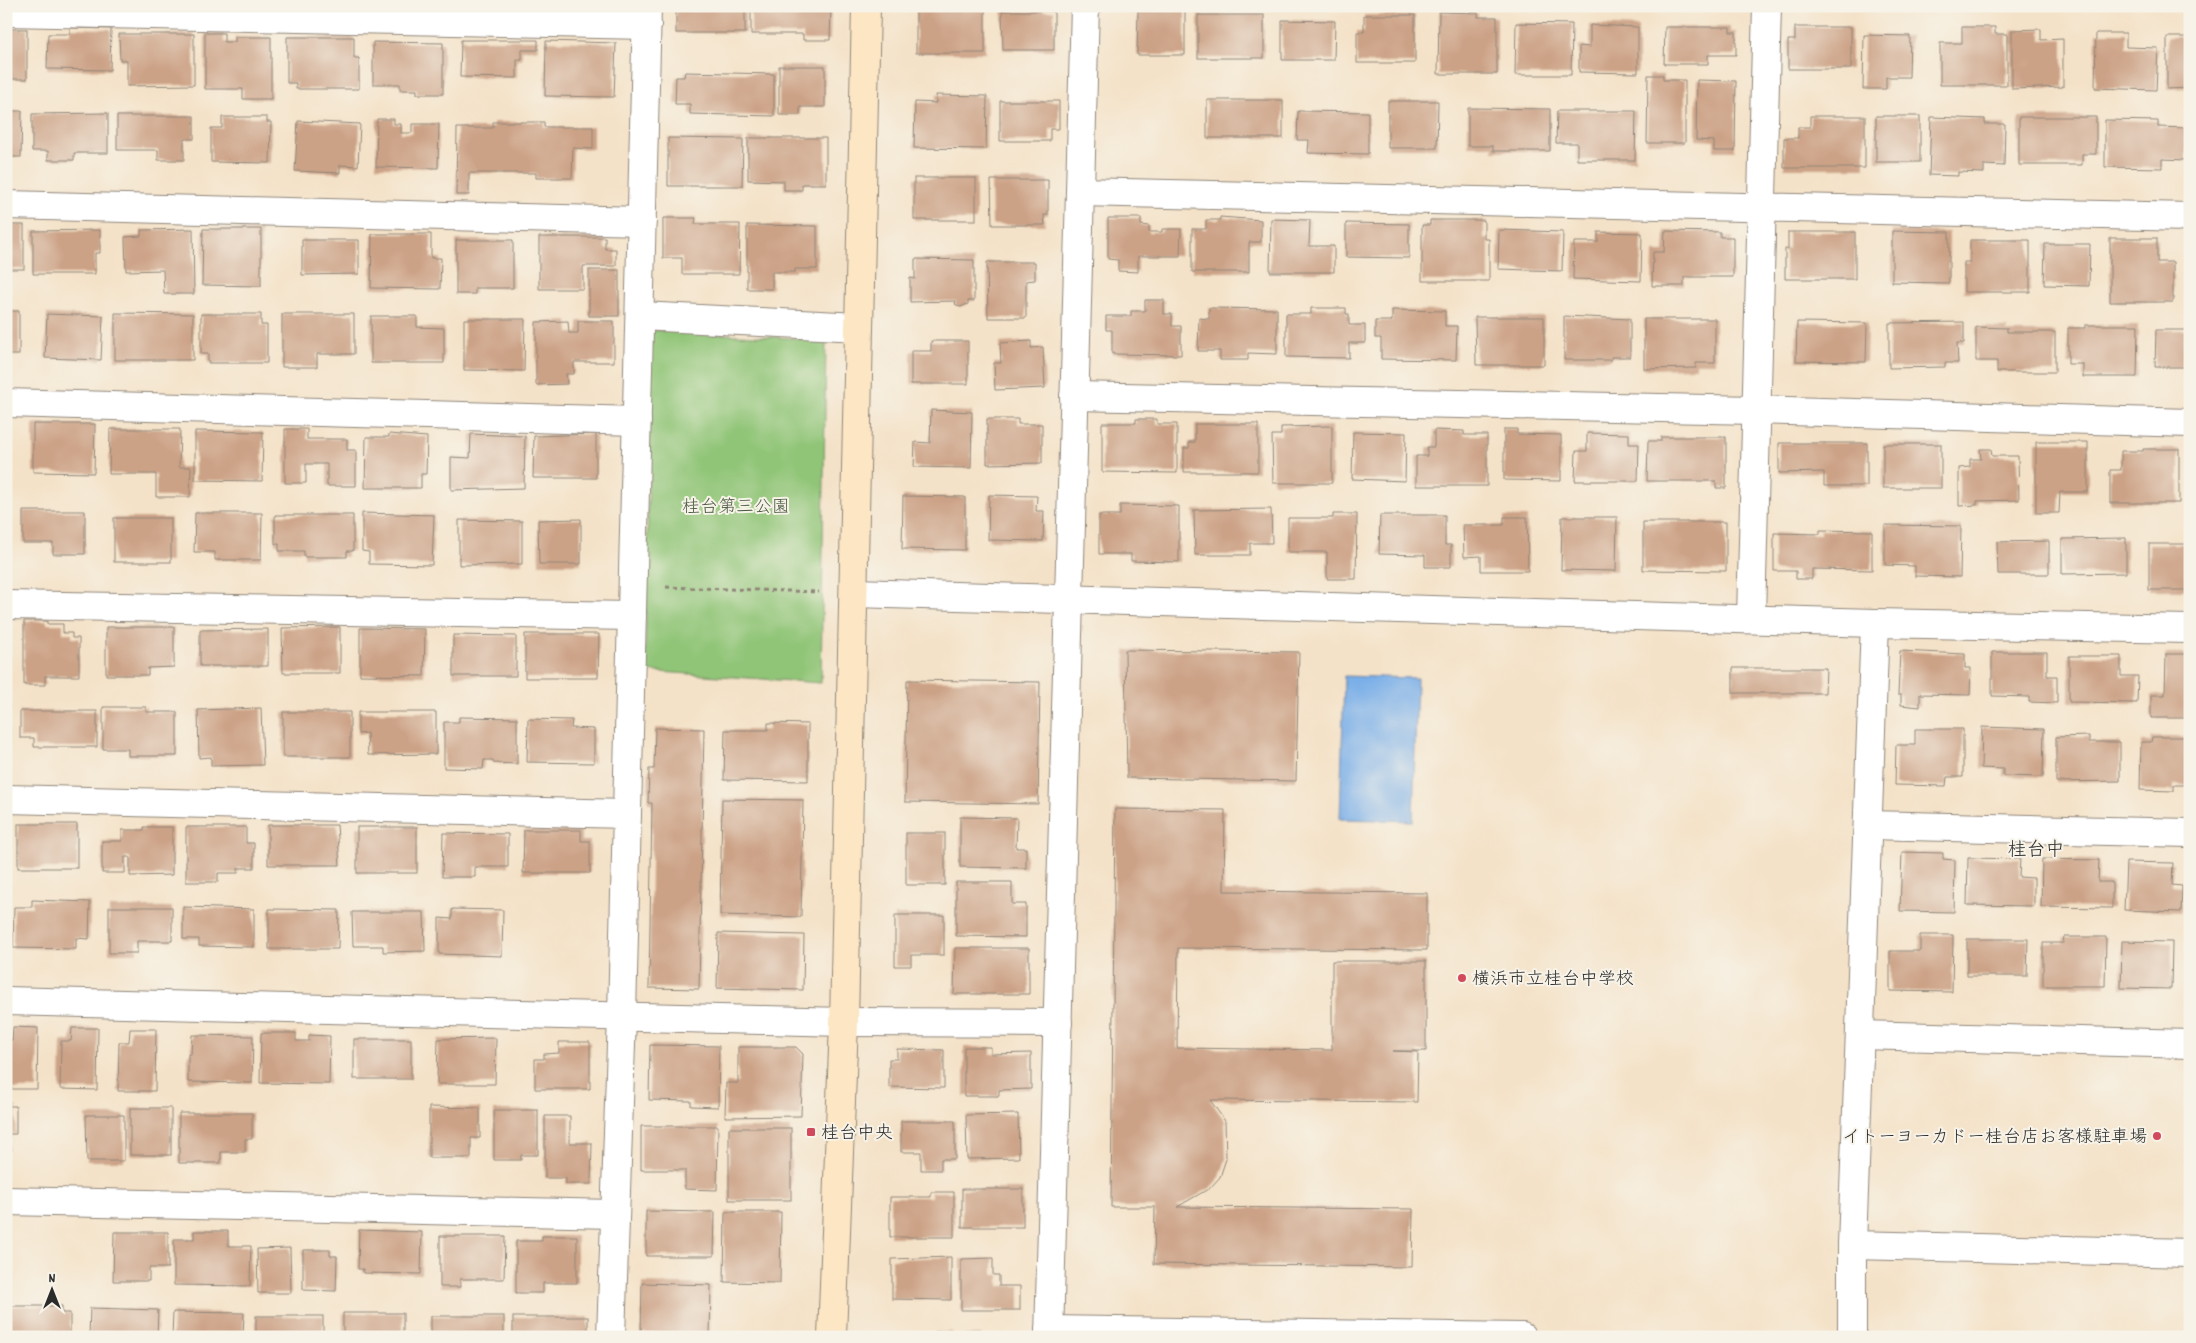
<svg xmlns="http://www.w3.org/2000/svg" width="2196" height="1343" viewBox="0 0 2196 1343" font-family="Dekko,'Klee One',sans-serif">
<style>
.green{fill:#90c577;stroke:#5e7851}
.water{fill:#7aafe8;stroke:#526d8a}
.building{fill:#cca286}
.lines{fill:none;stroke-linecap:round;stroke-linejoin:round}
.street-casing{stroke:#90867a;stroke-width:30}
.secondary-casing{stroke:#90867a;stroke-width:30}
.path{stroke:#90867a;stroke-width:3;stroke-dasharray:4 4;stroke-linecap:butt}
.street{stroke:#fff;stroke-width:28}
.secondary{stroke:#fce6c4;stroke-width:28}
.poi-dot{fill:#d1495b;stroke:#f7f3e8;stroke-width:2}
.labels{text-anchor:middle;stroke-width:4;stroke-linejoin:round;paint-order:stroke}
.park-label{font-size:18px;fill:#495942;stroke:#f7f3e8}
.poi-label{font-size:18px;fill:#2b2b2b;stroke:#f7f3e8;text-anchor:start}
.neighbourhood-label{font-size:19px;fill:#2b2b2b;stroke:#f7f3e8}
</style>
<rect width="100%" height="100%" fill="#f7f3e8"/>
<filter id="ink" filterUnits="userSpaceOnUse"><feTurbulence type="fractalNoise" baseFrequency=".02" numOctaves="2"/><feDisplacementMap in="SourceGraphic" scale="10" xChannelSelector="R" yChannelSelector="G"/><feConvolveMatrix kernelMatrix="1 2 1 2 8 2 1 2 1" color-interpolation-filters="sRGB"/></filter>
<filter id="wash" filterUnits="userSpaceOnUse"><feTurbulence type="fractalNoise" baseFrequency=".0096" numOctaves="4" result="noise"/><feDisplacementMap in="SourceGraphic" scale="20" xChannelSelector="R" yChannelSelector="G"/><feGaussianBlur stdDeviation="1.12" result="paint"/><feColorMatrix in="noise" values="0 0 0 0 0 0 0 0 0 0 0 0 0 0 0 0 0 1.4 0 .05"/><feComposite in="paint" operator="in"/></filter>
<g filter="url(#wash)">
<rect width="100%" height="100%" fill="#f4e2c8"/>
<!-- green -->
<path class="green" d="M651 330 826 340 821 683 645 671Z"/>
<!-- water -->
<path class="water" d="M1344 676 1417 678 1413 821 1340 819Z"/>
<g id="blocks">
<!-- building -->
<g class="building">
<rect x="676" y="6" width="69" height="27"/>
<path d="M751 6H831L830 40H803V34H751Z"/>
<path d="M922 6H985V53H916V11Z"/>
<path d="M1138 10H1185V55H1137Z"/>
<path d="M1002 11H1054V50H1003Z"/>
<path d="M1439 12 1478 13V17H1497V74H1438Z"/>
<rect x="1198" y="15" width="66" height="43"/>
<path d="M1364 15H1415V63H1357V32H1364Z"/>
<path d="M1282 20 1335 21 1334 60H1282Z"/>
<path d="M1516 23 1572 24 1571 75H1515Z"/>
<path d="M1590 25 1638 27V73L1579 72V46L1590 47Z"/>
<path d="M1665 27H1730V32H1736V55H1708V64H1664Z"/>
<path d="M1795 27H1851V69H1788V40H1795Z"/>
<path d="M1962 27H1995V34H2007V85H1940V43H1962Z"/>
<path d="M70 28 111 29 110 70 47 69 48 34H70Z"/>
<rect x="6" y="29" width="21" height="50"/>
<path d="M2041 29V40L2063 39V87L2012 89V30Z"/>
<path d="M205 33H224V42H235V37H271V99H243V89H205Z"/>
<path d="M2096 33H2126V47L2158 48 2156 90 2095 88Z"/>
<path d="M119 34H194V85L127 86V60H120Z"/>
<path d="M1864 35 1910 36 1909 77H1886V89H1863Z"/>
<path d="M287 37H354V58H359V89H296V83H287Z"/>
<path d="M2167 37H2187V40H2190V88L2167 89Z"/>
<path d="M461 40H538V50H522V60H517V78L460 77Z"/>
<path d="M546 41 616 43 614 97 545 96Z"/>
<path d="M373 42 443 43V94H417V90H400V84H373Z"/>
<path d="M779 66H825V107H800V115H779Z"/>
<path d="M685 72 774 74V116L690 114V104H675L676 77H684Z"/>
<path d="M1648 75H1663V80H1685V143H1647Z"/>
<path d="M1697 80 1736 81 1735 151H1714V141L1696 140Z"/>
<path d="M936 95 987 96 986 149 914 148 915 102 936 103Z"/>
<rect x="1207" y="100" width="76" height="38"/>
<path d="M1000 101H1059V129H1050V141H1000Z"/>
<path d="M1388 101H1438L1437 148H1388Z"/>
<path d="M1468 108 1550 109V151H1493V146H1468Z"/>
<path d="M6 111H22L21 157H6Z"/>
<path d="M1298 111 1368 112V154L1308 153 1309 140H1297Z"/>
<path d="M1557 111H1636L1635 160H1577V143H1556Z"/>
<path d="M108 113V153H74V160H48V151H32V114Z"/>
<path d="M117 116H194V139H184V160H158V150H117Z"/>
<path d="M1810 116H1865V168H1784V138H1798V127H1810Z"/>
<rect x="1876" y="116" width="44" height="46"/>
<path d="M222 117H267V122H271L270 163 211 162V128H222Z"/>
<path d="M1931 117 1985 119V124H2005L2004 166 1984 165V173L1958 172V176L1929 175Z"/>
<path d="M2019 117H2096V154H2082V165H2019Z"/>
<path d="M377 119H394V124H401V133H412V124H439L438 168 376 167Z"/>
<path d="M2105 120 2158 121V127L2187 128 2186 160 2162 159V168L2105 167Z"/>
<path d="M298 121 360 124 358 166 340 165V173L295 171Z"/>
<path d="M493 122H544V127H593V149L573 148 572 178H536V173H469V195H456L457 128H493Z"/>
<path d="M668 138 743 139 742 186H668Z"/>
<path d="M748 138H826V184H802V190H784V181L748 180Z"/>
<rect x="914" y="178" width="62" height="42"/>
<path d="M991 180H1048V215H1044L1045 225H992Z"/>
<path d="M1220 217 1261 220V242H1249V272H1192V229H1206V220H1220Z"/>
<path d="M663 218H696L695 224H740L739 274H682V258H663Z"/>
<path d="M1108 218H1141V225L1149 226V232H1162V229H1181L1180 256H1138V272L1118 271V260L1108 259Z"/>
<path d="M1271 219 1310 220 1309 246H1334V272H1270Z"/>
<path d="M1430 220H1484V239H1489V281H1422V225H1430Z"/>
<path d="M1346 223 1409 224V258L1346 257Z"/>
<rect x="6" y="225" width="18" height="44"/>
<path d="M747 225 817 226V269H795V272H772V289H747Z"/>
<path d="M193 229 194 294H164L163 270 126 271 125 237 141 236V230Z"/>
<path d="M203 229H261V286L202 285Z"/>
<path d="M100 230V253H95V274H33V231Z"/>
<path d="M1499 230 1563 232 1562 271 1498 269Z"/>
<path d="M1665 231 1720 232V237H1733V277H1684V286H1652L1653 252H1664Z"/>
<path d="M1892 231 1949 232V283L1892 282Z"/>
<path d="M1598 232 1642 233 1641 281 1573 279 1574 242H1598Z"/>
<path d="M1788 232H1855V279H1785V249H1788Z"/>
<path d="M372 234H431V258H441L440 289 371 288Z"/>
<path d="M539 237H605V249H616V266H583V289H539Z"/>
<path d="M2110 238H2157V262H2173V302H2110Z"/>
<path d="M302 240H359V274L302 275Z"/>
<path d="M456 240H513V288H475V294H456Z"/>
<path d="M1970 240H2030V292H1964V262H1970Z"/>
<path d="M2045 244H2090L2089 286 2044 285Z"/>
<path d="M915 259 974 260V301H968V304L960 307 955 304 956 301 910 302V278L915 279Z"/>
<path d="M987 262H1035V280L1026 281V318H988Z"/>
<rect x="589" y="270" width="30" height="46"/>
<path d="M1145 300H1164V314H1172V326H1181V355L1112 354V330H1106V316H1131V311H1145Z"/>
<path d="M1209 308 1277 309V354L1248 353V360H1220V351H1198L1199 318 1209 319Z"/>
<path d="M1311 308H1346V314H1349V325H1365V343H1349V358L1286 357V314H1311Z"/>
<path d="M1392 310 1445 311V326H1457L1456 360 1381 359V338H1375V321H1392Z"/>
<rect x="6" y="311" width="13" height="44"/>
<path d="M115 313 193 314V360H115Z"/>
<path d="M47 314 103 316 101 360 45 358Z"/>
<path d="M201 314H261V325H267V363H208V354H201Z"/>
<path d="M282 314H354V354H317V367H282Z"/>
<path d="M371 316H417V327L444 328V363H371Z"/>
<path d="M1564 316 1630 319V357H1611V360H1564Z"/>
<path d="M1475 317H1544V365H1476Z"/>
<path d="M464 319H525L524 371 464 370Z"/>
<path d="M1644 319H1715V363H1696V368L1644 369Z"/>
<path d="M568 321 569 333H578V321H614V362H574V374H566L567 384 536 385V322Z"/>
<path d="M1797 322 1867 323 1866 362 1796 361Z"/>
<path d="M1964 322V343H1957L1958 363H1945V367L1889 368V323Z"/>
<path d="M2085 325H2138L2137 377H2083V364H2068V328H2085Z"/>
<path d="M1976 327 2007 328V332H2055V372H1997V361H1976Z"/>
<path d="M2156 330H2190V373H2184V367H2155Z"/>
<path d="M931 341H968V384H911V351H931Z"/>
<path d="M1031 341V348L1043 347 1045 388 995 390 994 363H1001L1000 343Z"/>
<path d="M931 410 972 412 971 468 914 467 915 442 930 443Z"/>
<path d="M987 419H1018V424H1042V463L987 464Z"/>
<path d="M1136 419H1157V424H1177V473L1102 472V423H1136Z"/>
<path d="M33 424H95L94 473 33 472Z"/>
<path d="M1195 424H1258V472H1184V448H1189V442H1195Z"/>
<path d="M1332 426V483H1273L1272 435H1281V427Z"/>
<path d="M110 429H180L179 467H191L190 497H156V474H109Z"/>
<path d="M285 429H307V439H347V450H356V486H327V464H306V483H285Z"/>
<path d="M1504 429H1517V434L1561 435V481L1504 480Z"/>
<path d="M1434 430 1464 431V435H1487V486H1416V456H1427V447H1434Z"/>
<path d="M195 431 263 432 262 481 195 480Z"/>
<path d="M1353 432 1406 433 1405 481 1352 479Z"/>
<path d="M1587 433 1629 434V444H1639L1638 481H1575L1576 451H1587Z"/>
<path d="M389 434 427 437 426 474H421V488H365L366 437H389Z"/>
<path d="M471 434 525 436 524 488 451 490V457L470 458Z"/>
<path d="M596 434V478H533L534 436Z"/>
<path d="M1661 437H1726V488H1716V481H1647L1648 441H1661Z"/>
<path d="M2036 442H2088V492H2060L2059 513H2036Z"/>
<path d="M1779 443H1867V486H1824V472L1779 473Z"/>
<rect x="1883" y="444" width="58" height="44"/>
<path d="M1980 449H1991L1992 456H2018L2019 500 1977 501V505L1959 506V468L1970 467V459H1981Z"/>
<path d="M2143 449H2179V503H2110V470H2121V451H2143Z"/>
<path d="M989 495 1037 496 1036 511H1044L1043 541 988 540Z"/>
<path d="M903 496 965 497V550L902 549Z"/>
<path d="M1120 505 1179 506V562L1131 561V554H1099V515H1120Z"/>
<path d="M1271 509 1272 543H1250V555H1195L1194 510Z"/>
<path d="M23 511H85V554H53V543H23Z"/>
<path d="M195 513H262L261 560H215V552H194Z"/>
<path d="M362 513 434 515 432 565 369 564V552L362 551Z"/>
<path d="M1333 514H1357L1356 579H1327V552H1288V518H1333Z"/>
<path d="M275 515H353V551H347V557H304V551H279V544H275Z"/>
<path d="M1380 515H1445V545H1451V567H1425V555L1379 554Z"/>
<path d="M1504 517H1527L1528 571H1481V556L1464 557 1463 525H1504Z"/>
<path d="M1562 517H1617L1616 571 1561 570Z"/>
<rect x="114" y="518" width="57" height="44"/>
<path d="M581 519V564H539L538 520Z"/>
<path d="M459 520 522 521V564L459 565Z"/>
<path d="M1643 522H1726V571L1643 570Z"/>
<path d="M1885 525 1961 526 1960 577 1915 576V566L1885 565Z"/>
<path d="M1820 530 1872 531V570L1812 569V579H1796V571H1774V533L1820 534Z"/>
<path d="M2126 538V573L2062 574V539Z"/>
<path d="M2049 541V574H1998L1997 542Z"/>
<rect x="2149" y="544" width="41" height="46"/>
<path d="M24 621H47V624H63V633H72V638H79V676H45V685H24Z"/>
<path d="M106 627H174V667L148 668V675H106Z"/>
<path d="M340 627V673H283L282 628Z"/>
<path d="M360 628 425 629 424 676 360 675Z"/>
<path d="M268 629V666H200V630Z"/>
<path d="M525 634H599L598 678H525Z"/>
<path d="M453 635 516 636V676H453Z"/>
<rect x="6" y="640" width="3" height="40"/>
<path d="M1125 650 1299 652 1296 781 1127 778Z"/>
<path d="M1900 651 1965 654V668H1971L1970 695 1920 694V707L1901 705V695H1898Z"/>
<path d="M1992 652H2047V676H2057V703L2029 702V697L1992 696Z"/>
<path d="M2166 654H2190V718H2151V695H2165Z"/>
<path d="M2069 656H2121V676H2138L2137 703 2069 702Z"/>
<path d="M1733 668H1826L1825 693H1733Z"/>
<path d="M907 680 1040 682 1038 804 905 802Z"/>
<path d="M6 705H9L8 757H6Z"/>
<path d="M103 707H146V712H177V756H128V749H103Z"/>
<path d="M261 708 263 765 211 766V757L199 758 198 710Z"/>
<path d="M20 711H97V747H34V738H20Z"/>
<rect x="283" y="712" width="67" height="45"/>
<path d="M358 712H436V754L368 755 367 733 358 734Z"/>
<path d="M459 717 517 718V764L493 763V760H484L483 769 444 768V722H459Z"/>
<path d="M528 719 572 720 571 728 594 729V763L527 762Z"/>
<path d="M768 723 808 724V781L724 780 725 730H768Z"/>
<path d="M1982 727 2044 729 2043 777 2003 776V769L1981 768Z"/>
<path d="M655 728 704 729 699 989 649 988 652 803H648L649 769H654Z"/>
<path d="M1915 729H1963V777H1947L1946 786 1895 785 1896 745H1915Z"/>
<path d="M2089 736V742H2120V781L2056 782V737Z"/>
<path d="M2152 737H2190V785H2174V791L2140 790 2141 742H2151Z"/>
<path d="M722 799 803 800 801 917 720 915Z"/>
<path d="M1115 809 1225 810 1224 891 1427 893V950L1178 948 1177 1048 1332 1050V961H1426V1051H1393L1418 1052 1417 1102 1210 1100 1225 1121 1226 1159 1220 1177 1210 1188 1177 1207 1413 1209 1412 1267 1154 1264 1155 1207H1111Z"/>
<path d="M960 817 1017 818 1016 848H1026V868L960 867Z"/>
<rect x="6" y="822" width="3" height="48"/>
<rect x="18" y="824" width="59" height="44"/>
<path d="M268 825H337L340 865H268Z"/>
<path d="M144 827H172V875L130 876V857H125V873H102V841H122V830H144Z"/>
<path d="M186 827H246V843H254V868H238V873H218V882H186Z"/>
<rect x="357" y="827" width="60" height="46"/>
<path d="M524 830H581V841H590V873H523Z"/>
<path d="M443 833 508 834V867H475V877H442Z"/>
<rect x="906" y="833" width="39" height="52"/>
<path d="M1902 852 1943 853V859L1955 860 1954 912 1900 911Z"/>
<path d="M1968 858 2020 859 2019 877 2034 878V906L1967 905Z"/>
<path d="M2042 859 2099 860 2098 882H2112V908L2041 907Z"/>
<path d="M2126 862 2173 863 2172 885 2182 886 2181 912 2124 910Z"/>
<path d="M956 882H1012V904H1026V937L956 936Z"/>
<path d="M32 900 90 902 89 939 76 938V949L13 948 14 907H32Z"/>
<path d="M109 907H172V941H137V953H109Z"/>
<path d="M183 907 254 909V947L199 946V939H183Z"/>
<path d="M269 909 339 910 338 949H269Z"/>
<path d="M452 909 503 910 502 956 439 954V918L452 919Z"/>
<path d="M352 912H424L425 951 383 952V946H353Z"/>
<path d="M895 915H944V955H911V966H895Z"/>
<path d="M718 933 804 935 803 990 717 988Z"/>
<path d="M1920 935H1953L1952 992 1890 991V951H1920Z"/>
<path d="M2064 937H2106L2105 986H2043V943H2063Z"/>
<path d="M1967 939H2028L2027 976H1967Z"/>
<path d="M2122 941 2172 942 2171 989 2121 988Z"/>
<path d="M955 948H1029V994H954Z"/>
<path d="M13 1027 38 1028 37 1089H6V1040H12Z"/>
<path d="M72 1028H98L97 1090 60 1089 61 1041H71Z"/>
<path d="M130 1029H156L155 1091H118L119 1042H129Z"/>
<path d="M261 1033H296V1041H309V1035L330 1036 329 1084 260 1083Z"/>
<path d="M192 1035 253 1036 252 1083 188 1082V1054H191Z"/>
<path d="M496 1038 495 1084H437L438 1039Z"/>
<rect x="354" y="1039" width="57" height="40"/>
<path d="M559 1042H590V1089H535V1059H544V1054L559 1053Z"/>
<path d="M650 1045 719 1046 718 1107 691 1106V1101L649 1100Z"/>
<path d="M738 1047H796L803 1054 801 1116 725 1117 726 1083H738Z"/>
<path d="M964 1047H991V1054L1031 1053V1089L999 1090V1096H964Z"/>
<path d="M897 1049 944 1050V1088L889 1087V1059H897Z"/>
<path d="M6 1106H16V1134H9V1151H6Z"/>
<path d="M429 1107 480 1108V1138H471V1158H429Z"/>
<rect x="130" y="1108" width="41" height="47"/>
<path d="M494 1110H538V1155H521V1160H494Z"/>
<path d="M179 1113H252V1139H245V1152H221V1163H179Z"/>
<path d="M1018 1114 1019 1158 967 1159 966 1115Z"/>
<path d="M86 1115H124V1161H87Z"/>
<path d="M545 1116H570V1143H592L591 1184H566V1178H545Z"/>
<path d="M901 1121H955V1159H941V1170H921V1152H901Z"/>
<path d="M641 1126H718L717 1190 685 1189V1170H641Z"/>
<rect x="729" y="1128" width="62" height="72"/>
<rect x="962" y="1189" width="61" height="38"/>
<path d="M931 1192H954V1237H890V1197H931Z"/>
<path d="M646 1211 715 1212 714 1256H646Z"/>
<path d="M725 1212H781L780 1283 724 1282Z"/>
<path d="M359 1230 422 1232 421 1274 363 1273V1269H358Z"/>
<path d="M194 1231H228V1246H251L250 1286 174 1285V1239H194Z"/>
<path d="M114 1232H168V1268H149V1281H113Z"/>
<path d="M440 1236H505L504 1279H460V1287H440Z"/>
<path d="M542 1236H577V1283H543V1293H516V1241H542Z"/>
<path d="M290 1248 291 1293H258L257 1249Z"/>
<path d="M303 1250H330V1256H337L336 1291 303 1290Z"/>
<path d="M951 1257V1300L892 1299V1259Z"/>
<path d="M993 1258V1275H999V1286H1020V1310H961V1259Z"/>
<path d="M642 1283 711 1285 710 1337 641 1333Z"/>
<path d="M6 1306H62V1313H70V1333H64V1337H6Z"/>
<path d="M90 1308 158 1310 157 1337H89Z"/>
<path d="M173 1312 244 1313 243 1337H172Z"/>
<path d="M343 1313H403V1334H419V1337H343Z"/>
<rect x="256" y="1316" width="67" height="21"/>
<rect x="431" y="1316" width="73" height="21"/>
<rect x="513" y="1317" width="75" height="20"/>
<rect x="935" y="1332" width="17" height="5"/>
<rect x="960" y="1335" width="22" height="2"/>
</g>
</g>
</g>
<g filter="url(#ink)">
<use href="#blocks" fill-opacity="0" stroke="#90867a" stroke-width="1"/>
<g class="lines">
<!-- street casing -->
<g class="street-casing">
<g id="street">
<path d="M6 12 647 25"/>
<path d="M1080 192 2190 217"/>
<path d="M6 205 642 221"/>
<path d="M640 316 859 327"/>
<path d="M1074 396 1756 410 2190 423"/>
<path d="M6 403 637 421"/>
<path d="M854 593 1875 623 2190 629"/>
<path d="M6 605 632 616"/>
<path d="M1751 618 1767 6"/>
<path d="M6 799 627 814"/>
<path d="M1868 825 2190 833"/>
<path d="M6 1001 844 1022 1058 1023"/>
<path d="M1861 1035 2190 1044"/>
<path d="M6 1201 614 1214"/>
<path d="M1852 1245 2190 1253"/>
<path d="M1049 1330 1522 1337"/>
<path d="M611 1337 622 1015 647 6"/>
<path d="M1049 1337 1085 6"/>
<path d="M1852 1337V1245L1875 623"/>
</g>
</g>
<!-- secondary casing -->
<g class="secondary-casing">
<path id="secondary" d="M832 1337 844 1022 866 6"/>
</g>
<!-- path -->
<path class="path" d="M666 587 819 592"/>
<!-- street -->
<use href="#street" class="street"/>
<!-- secondary -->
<use href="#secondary" class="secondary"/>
</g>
</g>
<!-- markers -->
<g class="poi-dot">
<circle cx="1462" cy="978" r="5"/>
<rect x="806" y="1127" width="10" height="10" rx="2.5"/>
<circle cx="2157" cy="1136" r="5"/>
</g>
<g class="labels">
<!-- park labels -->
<g class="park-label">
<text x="736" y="512">桂台第三公園</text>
</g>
<!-- poi labels -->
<g class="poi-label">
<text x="1472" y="984">横浜市立桂台中学校</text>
<text x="821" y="1138">桂台中央</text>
<text x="2147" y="1142" text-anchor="end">イトーヨーカドー桂台店お客様駐車場</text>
</g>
<!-- neighbourhood labels -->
<g class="neighbourhood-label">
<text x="2036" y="855">桂台中</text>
</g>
</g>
<!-- margin -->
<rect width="2196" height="1343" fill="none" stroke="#f7f3e8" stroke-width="25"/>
<!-- north arrow -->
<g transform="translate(52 1290)" stroke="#f7f3e8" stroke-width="4" paint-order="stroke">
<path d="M0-4L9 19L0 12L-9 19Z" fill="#2b2b2b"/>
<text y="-8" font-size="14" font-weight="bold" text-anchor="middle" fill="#2b2b2b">N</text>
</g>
</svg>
